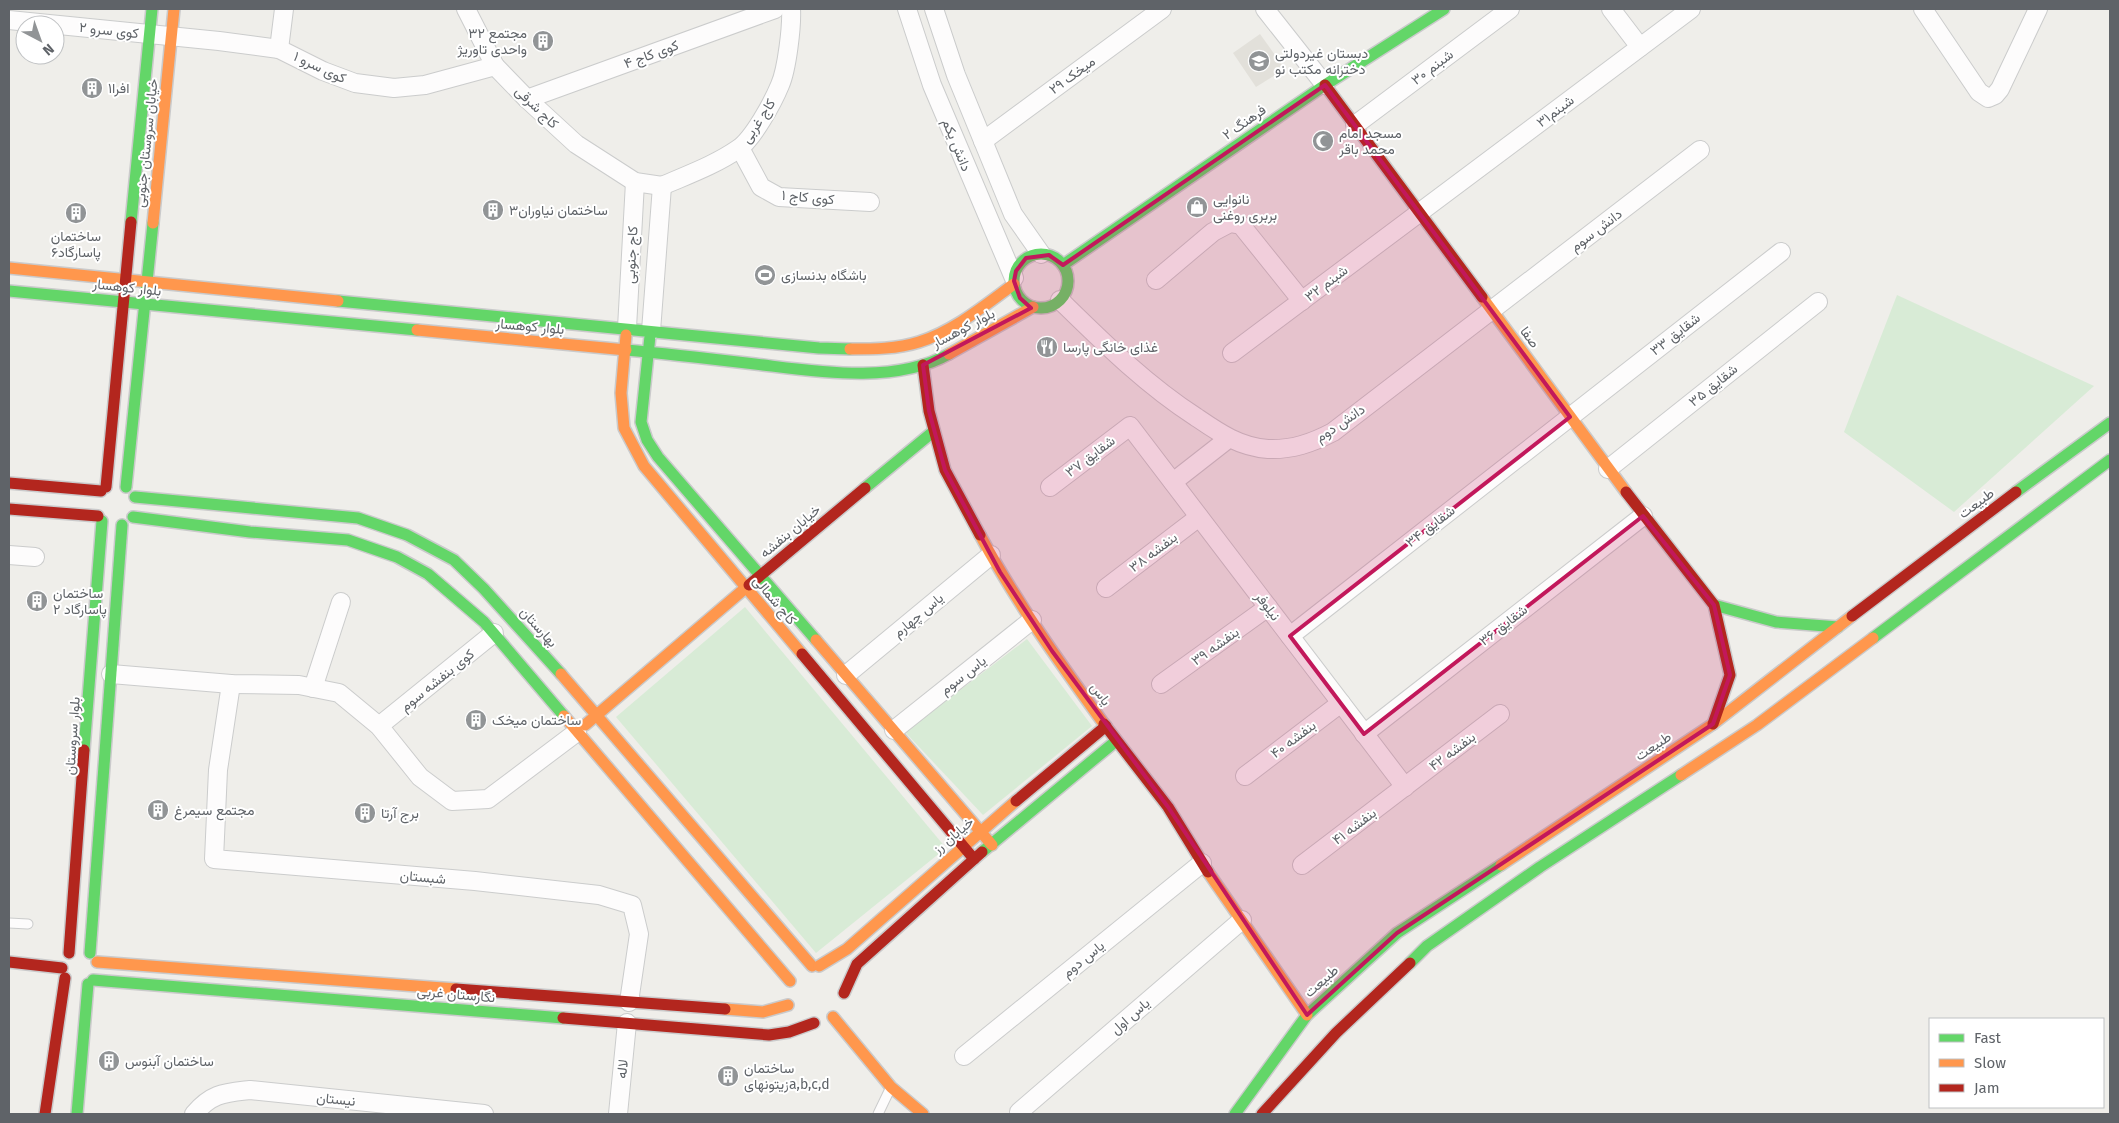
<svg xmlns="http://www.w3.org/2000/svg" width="2119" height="1123" viewBox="0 0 2119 1123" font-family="'Fira Sans',Vazirmatn,sans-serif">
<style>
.education{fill:#e2e0da}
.green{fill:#d8ebd6}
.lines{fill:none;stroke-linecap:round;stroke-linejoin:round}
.lane-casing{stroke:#cbcccc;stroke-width:11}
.street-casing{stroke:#cbcccc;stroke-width:20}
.fast-casing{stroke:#cacacb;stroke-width:14}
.slow-casing{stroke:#cacacb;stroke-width:14}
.jam-casing{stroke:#cacacb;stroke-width:14}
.lane{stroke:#fdfcfc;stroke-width:9}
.street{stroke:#fdfcfc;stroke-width:18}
.fast{stroke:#63d668;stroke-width:11}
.slow{stroke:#ff974d;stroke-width:11}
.jam{stroke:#b3261e;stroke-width:11}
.marked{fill:#c2185b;fill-opacity:0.2;stroke:#c2185b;stroke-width:4;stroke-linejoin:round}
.labels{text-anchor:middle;stroke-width:4;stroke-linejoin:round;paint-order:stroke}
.street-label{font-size:14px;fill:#5f6368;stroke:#fff}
.poi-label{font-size:14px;fill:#5f6368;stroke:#fff;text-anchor:start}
</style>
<rect width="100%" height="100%" fill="#efeeea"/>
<!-- education -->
<path class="education" d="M1260 34 1285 69 1256 87 1233 53Z"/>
<!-- green -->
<g class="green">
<path d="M1897 295 2094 386 1954 512 1844 432Z"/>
<path d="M745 607 946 848 816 953 616 717Z"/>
<path d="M1027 639 1092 726 983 815 905 732Z"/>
</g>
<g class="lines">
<!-- lane casing -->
<g class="lane-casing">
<g id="lane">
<path d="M9 923 28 924"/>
<path d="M878 1114 890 1089"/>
</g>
</g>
<!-- street casing -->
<g class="street-casing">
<g id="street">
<path d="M466 9 495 66 527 99 576 144 635 182 662 186"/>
<path d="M907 9 932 85 1014 278"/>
<path d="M934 9 956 75 1013 214 1041 254"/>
<path d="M1265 9 1325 85"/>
<path d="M1611 9 1640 47"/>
<path d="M1923 9 1979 92 1988 98 1995 95 2000 89 2038 9"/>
<path d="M9 20 219 41 279 49 323 71 355 83 394 88 425 85 495 66"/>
<path d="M279 49 284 9"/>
<path d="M527 99 775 9"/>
<path d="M1355 125 1510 9"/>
<path d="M983 141 1162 9"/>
<path d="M740 148 761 187 779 197 870 202"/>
<path d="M662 186C687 175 715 165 738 149 753 139 773 102 780 85 787 69 792 26 791 9"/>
<path d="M1156 280 1213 232 1230 223 1241 225 1302 301"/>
<path d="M1060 300C1103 342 1145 384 1196 417 1218 432 1239 447 1268 449 1292 450 1312 443 1333 432L1700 150"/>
<path d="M627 328 635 182"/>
<path d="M651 331 662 186"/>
<path d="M1232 353 1691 9"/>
<path d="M1608 469 1818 302"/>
<path d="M1173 482 1228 439"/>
<path d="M1050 487 1130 426 1405 787"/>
<path d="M9 555 35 557"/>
<path d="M1106 588 1199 517"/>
<path d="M1290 636 1781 252"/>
<path d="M111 674 231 684 299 685 339 693 379 726 420 777 452 801 488 799 577 732"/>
<path d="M846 675 991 555"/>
<path d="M231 684 218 770 214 859 475 881 599 895 632 905 639 934 629 1002"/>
<path d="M1161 684 1268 607"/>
<path d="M313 688 341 602"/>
<path d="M379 726 494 633"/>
<path d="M894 730 1032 620"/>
<path d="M1364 734 1643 516"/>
<path d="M1245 776 1341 703"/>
<path d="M1302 865 1500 714"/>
<path d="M964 1056 1202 863"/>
<path d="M1019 1112 1242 920"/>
<path d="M194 1114C212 1093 224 1093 250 1090L484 1114"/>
<path d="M618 1114 627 1023"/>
</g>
</g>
<!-- fast casing -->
<g class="fast-casing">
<g id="fast">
<path d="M131 222 152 9"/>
<circle cx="1041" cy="281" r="27"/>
<path d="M1063 265 1325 85 1444 9"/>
<path d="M9 291 417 330"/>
<path d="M338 301 819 348 850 349"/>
<path d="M650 336 641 422 647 440 658 457 816 640"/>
<path d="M626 350C669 354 712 359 755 364 814 371 894 385 949 354"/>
<path d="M126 487 153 223"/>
<path d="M865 488 934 431"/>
<path d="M2016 492 2110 423"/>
<path d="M135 497 358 518 407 535 454 560 484 589 561 674"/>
<path d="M133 517 250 532 348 540 397 557 428 574 484 622 564 716"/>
<path d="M1714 605 1776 622 1838 627"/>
<path d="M1873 638 2110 460"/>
<path d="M84 750 102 521"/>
<path d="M982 852 1116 741"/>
<path d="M90 953 122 525"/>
<path d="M1410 963 1427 946 1540 867 1681 775"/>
<path d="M93 980 563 1018"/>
<path d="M77 1114 88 984"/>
<path d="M1235 1114 1307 1015 1397 933 1501 865"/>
</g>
</g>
<!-- slow casing -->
<g class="slow-casing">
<g id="slow">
<path d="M153 223 174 9"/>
<path d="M9 268 338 301"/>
<path d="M1482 297 1626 492"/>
<path d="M417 330 626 350"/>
<path d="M626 335 621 393 624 428 644 466 802 654"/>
<path d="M850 349C873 349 897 349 919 342 954 331 984 306 1014 284"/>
<path d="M949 354 1033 307"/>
<path d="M980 535C1016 602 1060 663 1104 724"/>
<path d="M816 640 992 845"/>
<path d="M561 674 812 966"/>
<path d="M564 716 790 981"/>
<path d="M585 725 749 585"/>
<path d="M1681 775 1757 725 1873 638"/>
<path d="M1501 865 1713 724 1852 616"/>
<path d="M1208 872 1307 1015"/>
<path d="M97 962 456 989"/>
<path d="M819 966 847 949 1016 801"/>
<path d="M725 1009 763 1012 788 1005"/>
<path d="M833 1017 891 1087 923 1114"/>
</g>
</g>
<!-- jam casing -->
<g class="jam-casing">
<g id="jam">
<path d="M1325 85 1482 297"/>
<path d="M923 365 929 411 945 470 980 535"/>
<path d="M9 483 101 491"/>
<path d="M106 487 131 222"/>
<path d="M1626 492 1714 605 1730 675 1713 724"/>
<path d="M9 509 98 516"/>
<path d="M749 585 865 488"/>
<path d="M1852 616 2016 492"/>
<path d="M802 654 974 859"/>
<path d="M1104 724 1168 807 1208 872"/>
<path d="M1016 801 1106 726"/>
<path d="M69 953 84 750"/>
<path d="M9 962 62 968"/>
<path d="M456 989 725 1009"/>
<path d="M844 993 857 964 982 852"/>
<path d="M563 1018 769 1035 789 1032 814 1023"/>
<path d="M45 1114 65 978"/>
<path d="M1262 1114 1336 1033 1410 963"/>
</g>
</g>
<!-- lane -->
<use href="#lane" class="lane"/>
<!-- street -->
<use href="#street" class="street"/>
<!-- fast -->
<use href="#fast" class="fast"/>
<!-- slow -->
<use href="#slow" class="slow"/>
<!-- jam -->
<use href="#jam" class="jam"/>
</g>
<!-- marked area -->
<path class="marked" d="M1325 85 1570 417 1290 636 1364 734 1643 516 1714 605 1730 675 1713 724 1397 933 1307 1015 1168 807 1052 651 1000 572 945 470 929 411 923 365 1031 308 1020 298 1014 281 1016 271 1026 258 1049 255 1063 265Z"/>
<!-- icons -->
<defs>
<g id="building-disc" transform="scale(1.125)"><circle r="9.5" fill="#919496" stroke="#fff"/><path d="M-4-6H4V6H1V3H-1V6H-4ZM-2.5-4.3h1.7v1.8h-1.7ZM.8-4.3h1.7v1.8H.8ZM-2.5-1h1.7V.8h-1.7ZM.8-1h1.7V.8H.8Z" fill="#fff"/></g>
<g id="school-disc" transform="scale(1.125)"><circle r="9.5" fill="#919496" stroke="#fff"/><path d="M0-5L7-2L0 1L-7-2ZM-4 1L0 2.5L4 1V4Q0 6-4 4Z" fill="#fff"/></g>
<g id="mosque-disc" transform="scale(1.125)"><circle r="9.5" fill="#919496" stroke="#fff"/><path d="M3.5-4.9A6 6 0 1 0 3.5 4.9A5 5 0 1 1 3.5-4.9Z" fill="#fff"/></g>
<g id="shop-disc" transform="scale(1.125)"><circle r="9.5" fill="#919496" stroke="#fff"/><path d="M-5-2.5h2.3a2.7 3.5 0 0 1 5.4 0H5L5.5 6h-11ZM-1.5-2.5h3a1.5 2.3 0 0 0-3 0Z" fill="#fff"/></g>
<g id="stadium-disc" transform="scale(1.125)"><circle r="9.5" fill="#919496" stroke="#fff"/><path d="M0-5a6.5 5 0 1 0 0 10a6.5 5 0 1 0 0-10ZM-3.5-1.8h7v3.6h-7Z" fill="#fff"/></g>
<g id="restaurant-disc" transform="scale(1.125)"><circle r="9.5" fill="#919496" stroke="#fff"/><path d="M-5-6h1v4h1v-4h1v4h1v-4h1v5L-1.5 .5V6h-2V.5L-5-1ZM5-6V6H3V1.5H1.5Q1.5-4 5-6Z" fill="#fff"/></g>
</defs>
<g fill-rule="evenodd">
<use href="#building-disc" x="543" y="41"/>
<use href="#school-disc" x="1259" y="61"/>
<use href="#building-disc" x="92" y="88"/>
<use href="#mosque-disc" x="1323" y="141"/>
<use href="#shop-disc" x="1197" y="207"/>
<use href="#building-disc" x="493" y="210"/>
<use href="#building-disc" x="76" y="213"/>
<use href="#stadium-disc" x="765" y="275"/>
<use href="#restaurant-disc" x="1047" y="347"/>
<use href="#building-disc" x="37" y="601"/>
<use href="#building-disc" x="476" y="720"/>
<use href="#building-disc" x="158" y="810"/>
<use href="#building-disc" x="365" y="813"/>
<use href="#building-disc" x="109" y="1061"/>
<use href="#building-disc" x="728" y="1076"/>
</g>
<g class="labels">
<!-- street labels -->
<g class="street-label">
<text transform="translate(109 30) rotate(6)" y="5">کوی سرو ۲</text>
<text transform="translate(651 54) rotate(-20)" y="5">کوی کاج ۴</text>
<text transform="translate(320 67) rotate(25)" y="5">کوی سرو ۱</text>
<text transform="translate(1432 67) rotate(-37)" y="5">شبنم ۳۰</text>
<text transform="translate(1072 75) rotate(-36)" y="5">میخک ۲۹</text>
<text transform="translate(537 107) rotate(44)" y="5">کاج شرقی</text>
<text transform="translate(1555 111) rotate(-37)" y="5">شبنم۳۱</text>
<text transform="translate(758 121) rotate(-57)" y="5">کاج غربی</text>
<text transform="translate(1244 122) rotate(-35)" y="5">فرهنگ ۲</text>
<text transform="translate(146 143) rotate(-84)" y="5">خیابان سروستان جنوبی</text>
<text transform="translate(957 145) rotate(68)" y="5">دانش یکم</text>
<text transform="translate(808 197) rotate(5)" y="5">کوی کاج ۱</text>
<text transform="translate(1596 230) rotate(-37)" y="5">دانش سوم</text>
<text transform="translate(631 255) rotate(-87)" y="5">کاج جنوبی</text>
<text transform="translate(1326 283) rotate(-37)" y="5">شبنم ۳۲</text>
<text transform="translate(127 287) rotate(6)" y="5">بلوار کوهسار</text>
<text transform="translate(530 326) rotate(5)" y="5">بلوار کوهسار</text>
<text transform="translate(963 328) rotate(-28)" y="5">بلوار کوهسار</text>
<text transform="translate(1675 334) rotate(-38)" y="5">شقایق ۳۳</text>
<text transform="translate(1530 337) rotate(54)" y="5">صفا</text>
<text transform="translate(1713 385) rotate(-39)" y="5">شقایق ۳۵</text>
<text transform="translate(1340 423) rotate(-34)" y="5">دانش دوم</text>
<text transform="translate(1090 456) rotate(-37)" y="5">شقایق ۳۷</text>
<text transform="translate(1976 503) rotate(-37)" y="5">طبیعت</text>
<text transform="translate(1430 526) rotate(-38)" y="5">شقایق ۳۴</text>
<text transform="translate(790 531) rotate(-40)" y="5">خیابان بنفشه</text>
<text transform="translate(1153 552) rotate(-37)" y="5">بنفشه ۳۸</text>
<text transform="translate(775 600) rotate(50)" y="5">کاج شمالی</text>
<text transform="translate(1268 606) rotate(53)" y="5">نیلوفر</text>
<text transform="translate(918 615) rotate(-40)" y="5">یاس چهارم</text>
<text transform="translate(1503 625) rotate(-38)" y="5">شقایق ۳۶</text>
<text transform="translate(539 627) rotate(48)" y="5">بهارستان</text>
<text transform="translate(1215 646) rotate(-36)" y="5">بنفشه ۳۹</text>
<text transform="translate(963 675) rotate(-38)" y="5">یاس سوم</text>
<text transform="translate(437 680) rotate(-39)" y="5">کوی بنفشه سوم</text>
<text transform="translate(1101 694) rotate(54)" y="5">یاس</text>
<text transform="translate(72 736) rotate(-86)" y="5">بلوار سروستان</text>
<text transform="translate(1293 739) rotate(-37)" y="5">بنفشه ۴۰</text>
<text transform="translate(1653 746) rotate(-34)" y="5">طبیعت</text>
<text transform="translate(1452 751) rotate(-37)" y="5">بنفشه ۴۲</text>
<text transform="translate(1354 826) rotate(-37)" y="5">بنفشه ۴۱</text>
<text transform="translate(953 835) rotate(-40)" y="5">خیابان رز</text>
<text transform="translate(423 877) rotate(5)" y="5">شبستان</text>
<text transform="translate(1083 959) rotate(-39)" y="5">یاس دوم</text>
<text transform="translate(1321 981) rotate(-42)" y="5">طبیعت</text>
<text transform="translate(456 994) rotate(5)" y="5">نگارستان غربی</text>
<text transform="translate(1130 1016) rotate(-41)" y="5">یاس اول</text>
<text transform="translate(622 1069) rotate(-84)" y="5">لاله</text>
<text transform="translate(336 1099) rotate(6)" y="5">نیستان</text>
</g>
<!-- poi labels -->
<g class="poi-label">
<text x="527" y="38" text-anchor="end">مجتمع ۳۲<tspan x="527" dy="16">واحدی تاوریژ</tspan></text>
<text x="1275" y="58">دبستان غیردولتی<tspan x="1275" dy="16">دخترانه مکتب نو</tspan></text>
<text x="108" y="93">افرا۱</text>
<text x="1339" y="138">مسجد امام<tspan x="1339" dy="16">محمد باقر</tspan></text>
<text x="1213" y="204">نانوایی<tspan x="1213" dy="16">بربری روغنی</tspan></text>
<text x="509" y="215">ساختمان نیاوران۳</text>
<text x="76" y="241" text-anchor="middle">ساختمان<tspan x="76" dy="16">پاسارگاد۶</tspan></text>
<text x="781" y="280">باشگاه بدنسازی</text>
<text x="1063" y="352">غذای خانگی پارسا</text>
<text x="53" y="598">ساختمان<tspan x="53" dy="16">پاسارگاد ۲</tspan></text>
<text x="492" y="725">ساختمان میخک</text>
<text x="174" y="815">مجتمع سیمرغ</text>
<text x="381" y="818">برج آرتا</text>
<text x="125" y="1066">ساختمان آبنوس</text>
<text x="744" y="1073">ساختمان<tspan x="744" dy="16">زیتونهایa,b,c,d</tspan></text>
</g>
</g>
<!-- border -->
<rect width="2119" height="1123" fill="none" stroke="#5f6368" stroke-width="20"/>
<!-- legend -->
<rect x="1929" y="1018" width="175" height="90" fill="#ffffff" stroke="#bfc1c3"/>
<rect x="1939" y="1034" width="25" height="8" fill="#63d668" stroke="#bfc1c3"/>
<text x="1974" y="1043" font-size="15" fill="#5f6368">Fast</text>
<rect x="1939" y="1059" width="25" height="8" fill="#ff974d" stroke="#bfc1c3"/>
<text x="1974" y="1068" font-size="15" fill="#5f6368">Slow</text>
<rect x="1939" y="1084" width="25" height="8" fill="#b3261e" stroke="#bfc1c3"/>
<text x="1974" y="1093" font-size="15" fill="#5f6368">Jam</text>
<!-- north arrow -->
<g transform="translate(40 40) rotate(139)"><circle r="24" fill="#ffffff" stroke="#bfc1c3"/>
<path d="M0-4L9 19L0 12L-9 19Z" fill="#919496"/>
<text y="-8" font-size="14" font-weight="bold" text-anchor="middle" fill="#5f6368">N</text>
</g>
</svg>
